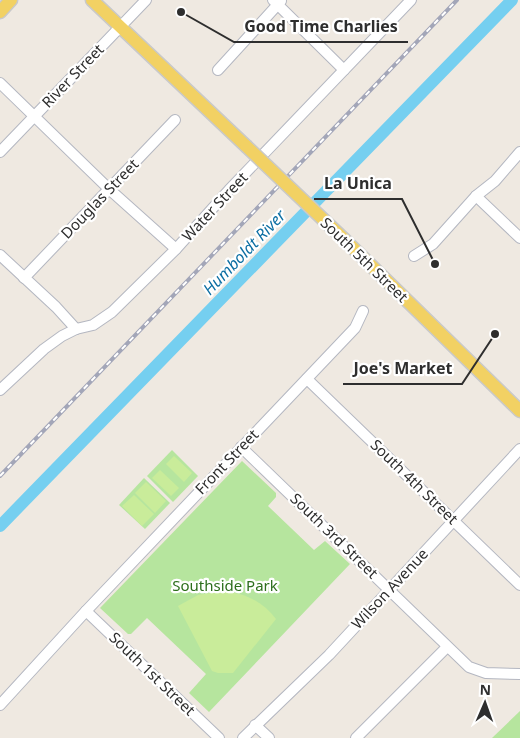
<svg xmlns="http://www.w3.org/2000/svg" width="520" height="738" viewBox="0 0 520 738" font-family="'Noto Sans',sans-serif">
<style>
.green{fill:#b6e59e}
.pitch{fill:#c9ec9a}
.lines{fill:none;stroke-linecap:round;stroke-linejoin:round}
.river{stroke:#75cff0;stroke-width:12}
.minor-casing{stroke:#b4b7c1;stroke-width:12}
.major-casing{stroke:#c9c9c9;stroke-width:15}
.minor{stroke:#fff;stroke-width:10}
.major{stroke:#f2d163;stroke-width:12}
.rail-casing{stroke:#a3a6b8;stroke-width:4}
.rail{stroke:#fff;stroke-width:2;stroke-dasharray:5.5;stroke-linecap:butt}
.major-bridge-casing{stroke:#c9c9c9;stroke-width:15;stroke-linecap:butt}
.major-bridge{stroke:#f2d163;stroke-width:12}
.labels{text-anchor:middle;stroke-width:4.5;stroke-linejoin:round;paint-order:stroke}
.street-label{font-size:15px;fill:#2e2e2e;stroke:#fff}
.park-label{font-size:15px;fill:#2c6e1b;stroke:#fff}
.water-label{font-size:16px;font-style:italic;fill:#0d6fa3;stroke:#fff}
.leader{fill:none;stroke:#2e2e2e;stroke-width:2}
.callout-dot{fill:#2e2e2e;stroke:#fff;stroke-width:2}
.callout-label{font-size:16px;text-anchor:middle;font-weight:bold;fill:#2e2e2e;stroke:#fff;stroke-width:4.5;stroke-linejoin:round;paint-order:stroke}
</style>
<rect width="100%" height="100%" fill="#efe9e1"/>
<!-- green -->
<g class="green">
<path d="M172 450 198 476 173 502 147 476Z"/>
<path d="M242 461 276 493V497L268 506 314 550 325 541 350 564 209 712 189 693 206 674 147 618 131 634H128L100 608Z"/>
<path d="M144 478 170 503 145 529 119 505Z"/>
<path d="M520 711V738H492Z"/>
</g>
<!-- pitch -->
<g class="pitch">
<path d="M174 456 192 473 184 482 166 464Z"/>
<path d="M160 470 179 488 171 496 152 478Z"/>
<path d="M146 482 166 501 155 513 135 493Z"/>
<path d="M134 495 154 514 142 526 122 506Z"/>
<path d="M222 591C245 593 262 601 276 619L233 673H218L212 671 178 606 198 595Z"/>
</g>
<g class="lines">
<!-- river -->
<path class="river" d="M0 526 512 0"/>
<!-- minor casing -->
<g class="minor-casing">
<g id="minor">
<path d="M273 0 344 70"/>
<path d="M218 70 281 1"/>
<path d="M0 83 109 189 176 249"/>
<path d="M0 152 146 0"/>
<path d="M476 196 520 238"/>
<path d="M0 255 56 307 76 329"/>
<path d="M414 256 433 244 476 196 495 181 520 152"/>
<path d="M24 278 175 120"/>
<path d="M307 379 520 585"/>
<path d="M0 390 44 349 62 336 76 329 93 325 112 312 176 249 229 190 411 0"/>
<path d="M241 447 469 667 486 673 520 674"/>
<path d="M86 611 219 738"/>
<path d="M0 705 86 611 355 328 363 311"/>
<path d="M255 725 269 738"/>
<path d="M243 738 329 655 520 449"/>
<path d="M356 738 447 647"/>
</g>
</g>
<!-- major casing -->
<g class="major-casing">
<g id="major">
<path d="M92 0 246 146"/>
<path d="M0 12 11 0"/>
<path d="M348 243 520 411"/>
</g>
</g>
<!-- minor -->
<use href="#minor" class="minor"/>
<!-- major -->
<use href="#major" class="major"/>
<!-- rail casing -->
<g class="rail-casing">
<path id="rail" d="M0 476 457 0"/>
</g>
<!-- rail -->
<use href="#rail" class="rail"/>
<!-- major-bridge casing -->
<g class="major-bridge-casing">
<path id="major-bridge" d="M246 146 348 243"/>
</g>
<!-- major-bridge -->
<use href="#major-bridge" class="major-bridge"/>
</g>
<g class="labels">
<!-- street labels -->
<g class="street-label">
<text transform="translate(73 76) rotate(-46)" y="5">River Street</text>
<text transform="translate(100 199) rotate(-46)" y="5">Douglas Street</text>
<text transform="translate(215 207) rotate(-47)" y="5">Water Street</text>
<text transform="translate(364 260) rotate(44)" y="5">South 5th Street</text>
<text transform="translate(227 462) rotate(-46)" y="5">Front Street</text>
<text transform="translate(414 482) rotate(44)" y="5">South 4th Street</text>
<text transform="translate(334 536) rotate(44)" y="5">South 3rd Street</text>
<text transform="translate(390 589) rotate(-47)" y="5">Wilson Avenue</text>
<text transform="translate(152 674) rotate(44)" y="5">South 1st Street</text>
</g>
<!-- park labels -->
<g class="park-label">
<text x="225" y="591">Southside Park</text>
</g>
<!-- water labels -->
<g class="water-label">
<text transform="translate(244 252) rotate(-46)" y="6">Humboldt River</text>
</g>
</g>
<!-- callouts -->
<path class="leader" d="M181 12L234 42H408M435 264L402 199H314M495 334L462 384H343"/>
<g class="callout-dot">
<circle cx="181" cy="12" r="5"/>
<circle cx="435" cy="264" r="5"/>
<circle cx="495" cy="334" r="5"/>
</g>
<g class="callout-label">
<text x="321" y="32">Good Time Charlies</text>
<text x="358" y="189">La Unica</text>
<text x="403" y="374">Joe's Market</text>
</g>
<!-- north arrow -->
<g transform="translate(485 703) rotate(2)" stroke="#ffffff" stroke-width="4" paint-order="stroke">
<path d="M0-4L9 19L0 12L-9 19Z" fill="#2e2e2e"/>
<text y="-8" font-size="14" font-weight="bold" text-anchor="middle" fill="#2e2e2e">N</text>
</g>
</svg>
